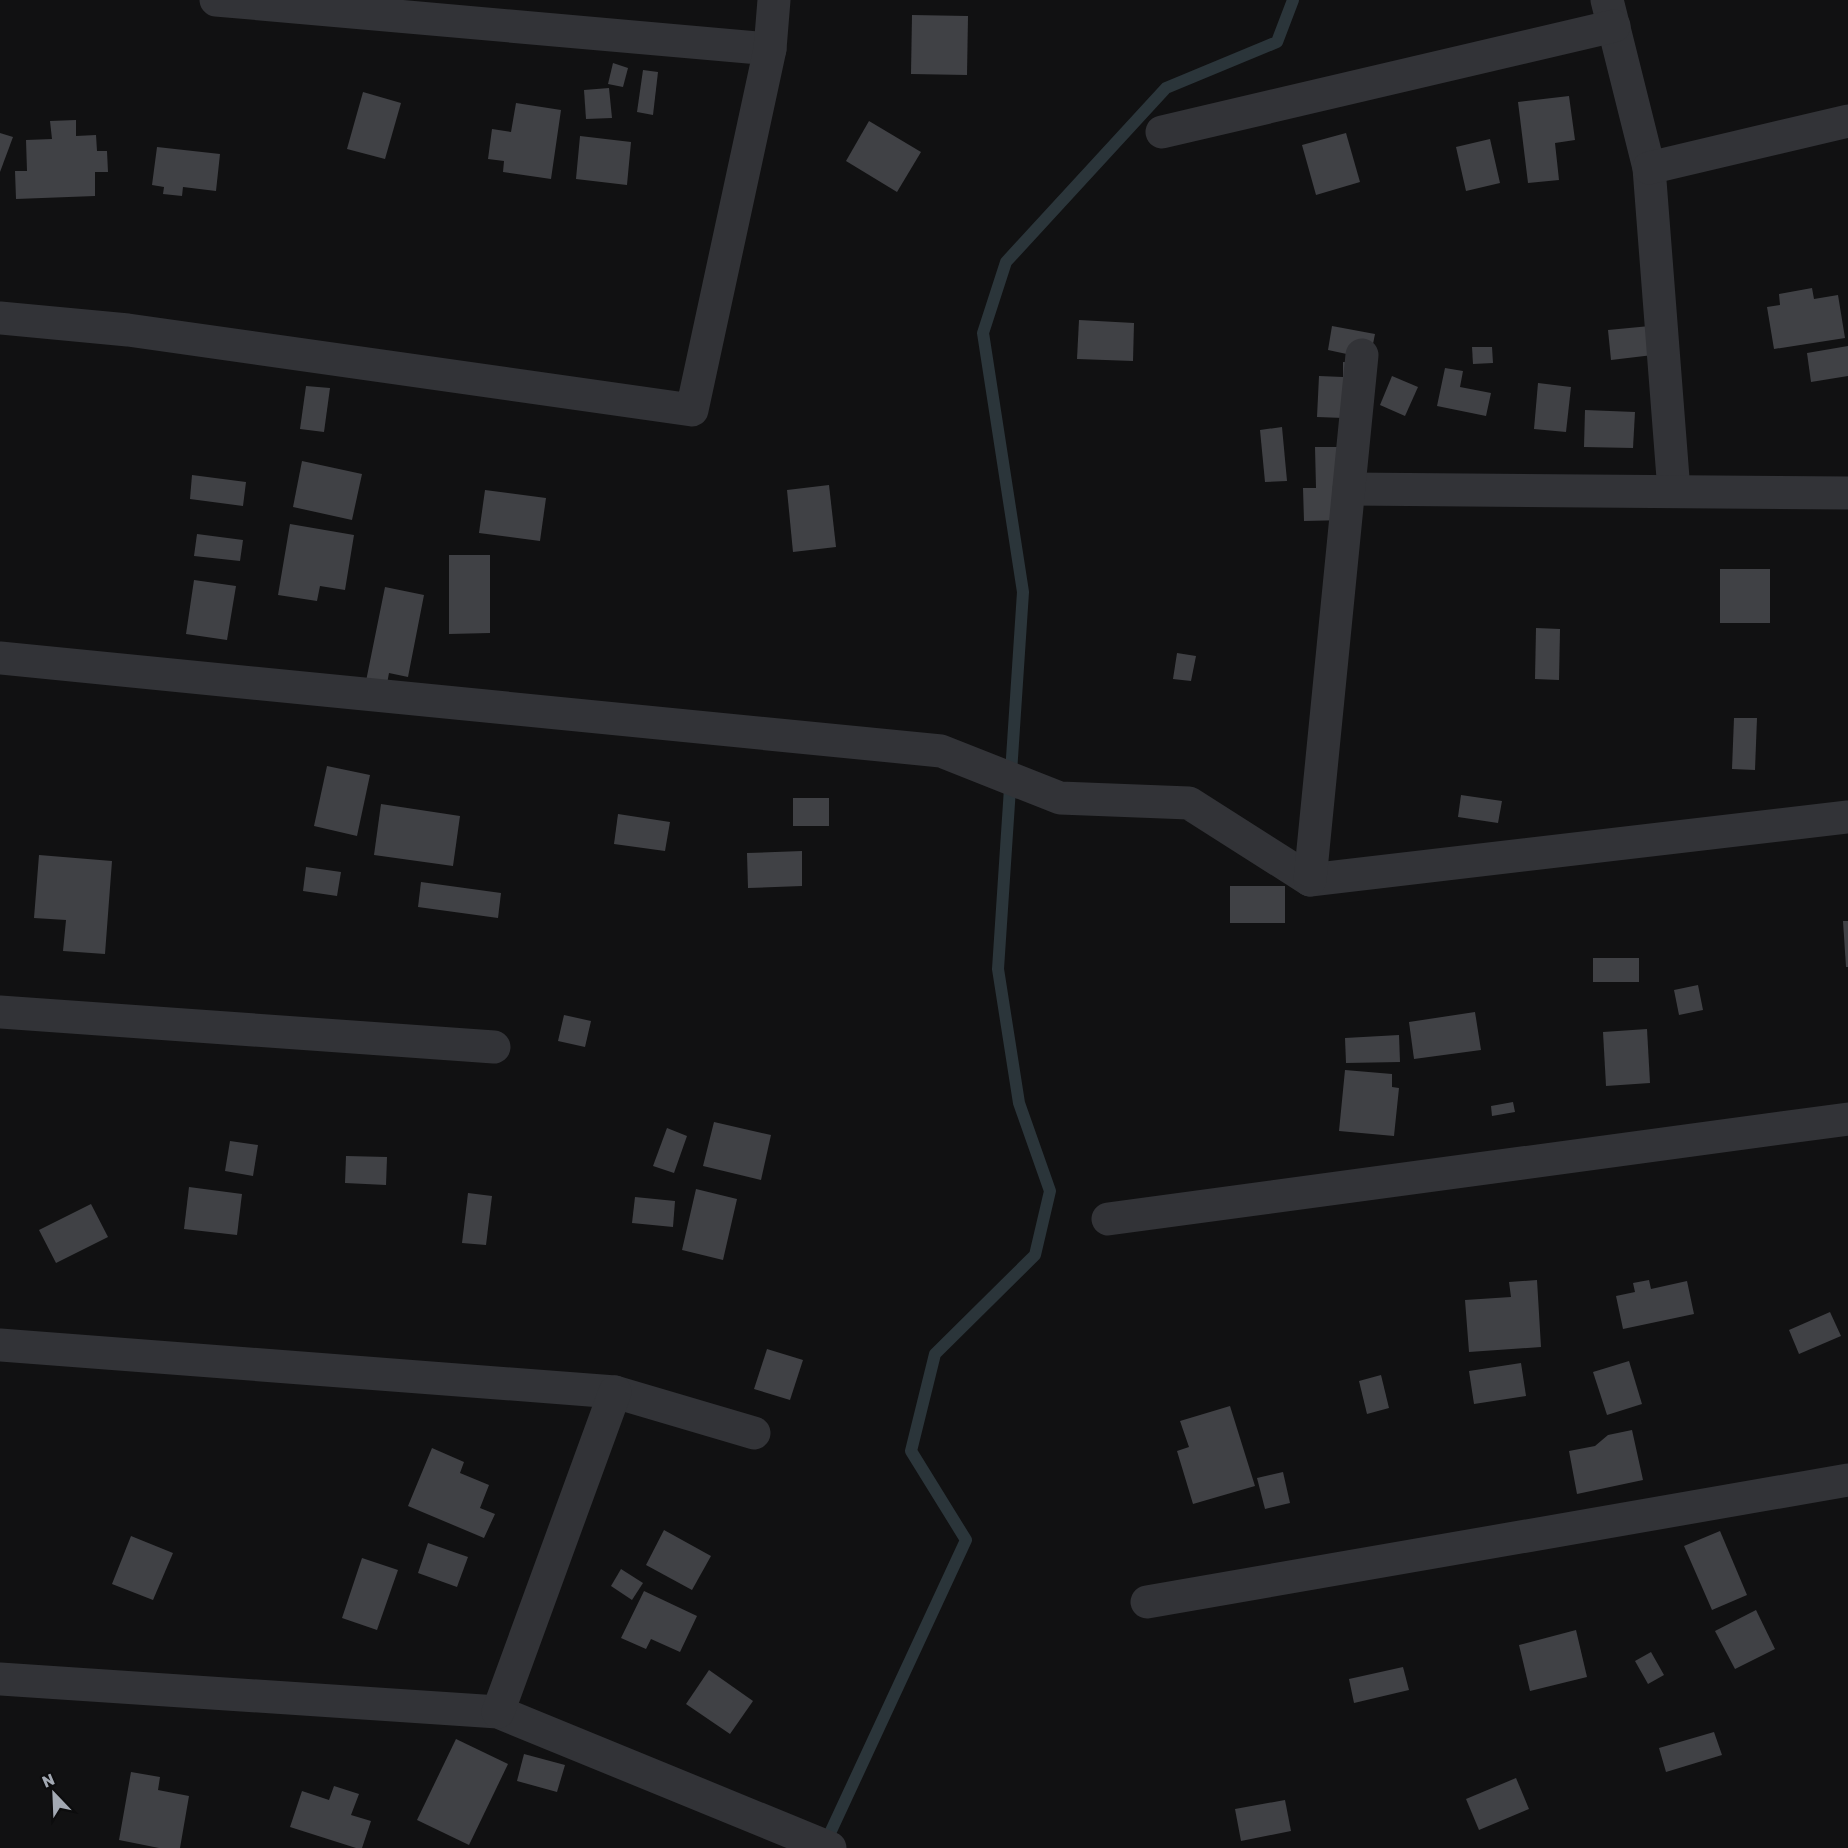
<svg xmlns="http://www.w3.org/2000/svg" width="1848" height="1848" viewBox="0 0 1848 1848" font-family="Rubik,sans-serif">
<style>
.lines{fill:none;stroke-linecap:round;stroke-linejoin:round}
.stream{stroke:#2b353a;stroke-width:12}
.building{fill:#404145}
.minor{stroke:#323337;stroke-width:33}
</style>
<rect width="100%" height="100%" fill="#111112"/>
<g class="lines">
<!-- stream -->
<path class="stream" d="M824 1846 966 1540 911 1451 935 1354 1035 1255 1050 1191 1019 1103 998 969 1023 592 983 333 1006 262 1166 88 1277 42 1293 0"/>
</g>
<!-- building -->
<g class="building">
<path d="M912 15 968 16 967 75 911 74Z"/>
<path d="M613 63 628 68 623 87 608 84Z"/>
<path d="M643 70 658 72 653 115 637 112Z"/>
<path d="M609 88 612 118 586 119 584 90Z"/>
<path d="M363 92 401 103 385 159 347 149Z"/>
<path d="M1569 96 1575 140 1555 143 1559 180 1528 183 1518 102Z"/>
<path d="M516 103 561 110 551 179 503 172 504 161 488 159 492 129 511 132Z"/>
<path d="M76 120V136L96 135 97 151H107L108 172H95V196L16 199 15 171H27L26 140 52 139 50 121Z"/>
<path d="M869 121 921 152 897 192 846 161Z"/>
<path d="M0 133 13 137 0 172Z"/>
<path d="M1346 133 1360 182 1316 195 1302 145Z"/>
<path d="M580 136 631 142 627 185 576 179Z"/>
<path d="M1490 139 1500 183 1466 191 1456 147Z"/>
<path d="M157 147 220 154 216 191 183 187 182 196 163 194 164 187 152 185Z"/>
<path d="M1812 288 1814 299 1838 295 1845 338 1774 349 1767 307 1780 305 1779 294Z"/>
<path d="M1079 320 1134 323 1133 361 1077 359Z"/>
<path d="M1332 326 1375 334 1370 359 1328 350Z"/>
<path d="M1650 326 1653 355 1611 360 1608 330Z"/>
<path d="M1848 346V376L1811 382 1807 353Z"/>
<path d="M1472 347H1492L1493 363 1473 364Z"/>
<path d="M1343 362 1366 363 1370 419 1317 417 1319 376 1343 377Z"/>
<path d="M1445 368 1463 371 1460 387 1491 393 1486 416 1437 406Z"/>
<path d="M1392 376 1418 387 1405 416 1380 405Z"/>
<path d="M1538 383 1571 387 1566 432 1534 429Z"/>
<path d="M306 386 330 388 324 432 300 429Z"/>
<path d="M1585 410 1635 412 1633 448 1584 447Z"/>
<path d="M1282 427 1287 481 1265 482 1260 430Z"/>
<path d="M1315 447H1346L1347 520 1304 521 1303 488H1316Z"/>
<path d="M302 461 362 474 352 520 293 507Z"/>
<path d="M192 475 246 482 243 506 190 499Z"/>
<path d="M829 485 836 547 793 552 787 490Z"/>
<path d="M485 490 546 498 540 541 479 533Z"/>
<path d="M290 524 354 535 345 590 320 586 317 601 278 595Z"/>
<path d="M197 534 243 540 240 561 194 556Z"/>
<path d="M449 555H490V633L449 634Z"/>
<rect x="1720" y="569" width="50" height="54"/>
<path d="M194 580 236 586 227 640 186 634Z"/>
<path d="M385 587 424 595 408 677 389 673 386 689 365 686Z"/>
<path d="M1536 628 1560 629 1559 680 1535 679Z"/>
<path d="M1177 653 1196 656 1191 681 1173 679Z"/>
<path d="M1734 718H1757L1755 770 1732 769Z"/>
<path d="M327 766 370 775 357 836 314 826Z"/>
<path d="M1461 795 1502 801 1498 823 1458 817Z"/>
<rect x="793" y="798" width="36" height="28"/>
<path d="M381 804 460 816 453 866 374 855Z"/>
<path d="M618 814 670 822 665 851 614 844Z"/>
<path d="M802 851V886L748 888 747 853Z"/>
<path d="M39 855 112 861 105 954 63 951 66 920 34 918Z"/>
<path d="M306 867 341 872 337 896 303 891Z"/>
<path d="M421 882 501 893 498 918 418 907Z"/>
<rect x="1230" y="886" width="55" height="37"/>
<path d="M1843 921H1848V967H1846Z"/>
<rect x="1593" y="958" width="46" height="24"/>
<path d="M1698 985 1703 1010 1679 1015 1674 990Z"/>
<path d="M1475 1012 1481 1050 1414 1059 1409 1022Z"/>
<path d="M564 1015 591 1021 585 1047 558 1041Z"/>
<path d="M1647 1029 1650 1083 1606 1086 1603 1032Z"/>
<path d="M1399 1035 1400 1062 1346 1063 1345 1038Z"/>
<path d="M1345 1070 1392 1074V1087L1399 1088 1394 1136 1339 1131Z"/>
<path d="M1513 1102 1515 1112 1492 1116 1491 1106Z"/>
<path d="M714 1122 771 1135 761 1180 703 1166Z"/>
<path d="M667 1128 687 1136 674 1173 653 1166Z"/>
<path d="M230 1141 258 1145 253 1176 225 1171Z"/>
<path d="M346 1156 387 1157 386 1185 345 1183Z"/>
<path d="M189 1187 242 1194 237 1235 184 1229Z"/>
<path d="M696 1189 737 1199 723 1260 682 1250Z"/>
<path d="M468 1193 492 1196 486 1245 462 1243Z"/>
<path d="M635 1197 675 1201 673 1227 632 1223Z"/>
<path d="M91 1204 108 1237 56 1263 39 1230Z"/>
<path d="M1537 1280 1541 1347 1469 1352 1465 1300 1511 1297 1509 1282Z"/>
<path d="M1649 1280 1651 1289 1687 1281 1694 1314 1623 1329 1616 1296 1635 1292 1633 1283Z"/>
<path d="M1830 1312 1841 1336 1799 1354 1789 1330Z"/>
<path d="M767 1349 803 1360 790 1400 754 1389Z"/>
<path d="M1629 1361 1642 1404 1607 1415 1593 1372Z"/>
<path d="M1521 1363 1526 1396 1474 1404 1469 1371Z"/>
<path d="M1381 1375 1389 1408 1367 1414 1359 1381Z"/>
<path d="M1230 1406 1255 1486 1193 1504 1177 1451 1189 1447 1180 1421Z"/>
<path d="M1632 1430 1643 1480 1577 1494 1569 1451 1595 1446 1608 1435Z"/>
<path d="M432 1448 464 1462 460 1473 489 1485 480 1508 495 1514 484 1538 408 1506Z"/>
<path d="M1283 1472 1290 1503 1265 1509 1257 1478Z"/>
<path d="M664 1530 711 1556 692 1590 646 1565Z"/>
<path d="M1720 1531 1747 1595 1712 1610 1684 1546Z"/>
<path d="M131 1536 173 1553 153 1600 112 1584Z"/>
<path d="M428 1543 468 1557 457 1587 418 1573Z"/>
<path d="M362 1558 398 1570 377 1630 342 1618Z"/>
<path d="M621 1569 643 1583 632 1600 611 1586Z"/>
<path d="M644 1591 697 1616 680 1652 651 1639 646 1649 621 1638Z"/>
<path d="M1756 1610 1775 1649 1735 1669 1715 1631Z"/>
<path d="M1576 1630 1587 1677 1530 1691 1519 1645Z"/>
<path d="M1651 1652 1664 1675 1648 1684 1635 1661Z"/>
<path d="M1403 1667 1409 1690 1354 1703 1349 1679Z"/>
<path d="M709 1670 753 1701 730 1734 686 1704Z"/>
<path d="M1714 1732 1722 1755 1666 1772 1659 1748Z"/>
<path d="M456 1739 508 1764 469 1845 417 1820Z"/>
<path d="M524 1754 565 1765 557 1792 517 1781Z"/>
<path d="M131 1772 160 1777 158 1790 189 1796 180 1848H159L119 1840Z"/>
<path d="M1516 1778 1529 1809 1479 1830 1466 1799Z"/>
<path d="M334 1786 359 1794 351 1815 371 1821 362 1848H356L290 1827 302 1791 329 1800Z"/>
<path d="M1285 1800 1291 1831 1241 1841 1235 1809Z"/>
</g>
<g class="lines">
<!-- minor -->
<g class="minor">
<path d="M216 0 770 49"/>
<path d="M1607 0 1649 168 1674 491"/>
<path d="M1162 132 1614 26"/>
<path d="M1649 168 1848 121"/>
<path d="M0 318 128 330 692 410 770 49 774 0"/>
<path d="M1349 489 1848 493"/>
<path d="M0 658 941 751 1060 798 1189 803 1310 880 1848 817"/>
<path d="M1310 880 1362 355"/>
<path d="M0 1012 494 1047"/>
<path d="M1108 1219 1848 1119"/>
<path d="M0 1345 615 1392 754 1433"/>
<path d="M1147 1602 1848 1480"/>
<path d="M0 1679 498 1712 830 1848"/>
<path d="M498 1712 615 1392"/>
</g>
</g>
<!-- north arrow -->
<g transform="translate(54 1794) rotate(337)" stroke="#0c0c0d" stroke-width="4.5" paint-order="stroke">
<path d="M0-4.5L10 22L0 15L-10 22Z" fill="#a3a9b3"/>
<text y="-9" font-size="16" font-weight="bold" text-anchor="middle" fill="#a3a9b3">N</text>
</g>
</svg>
